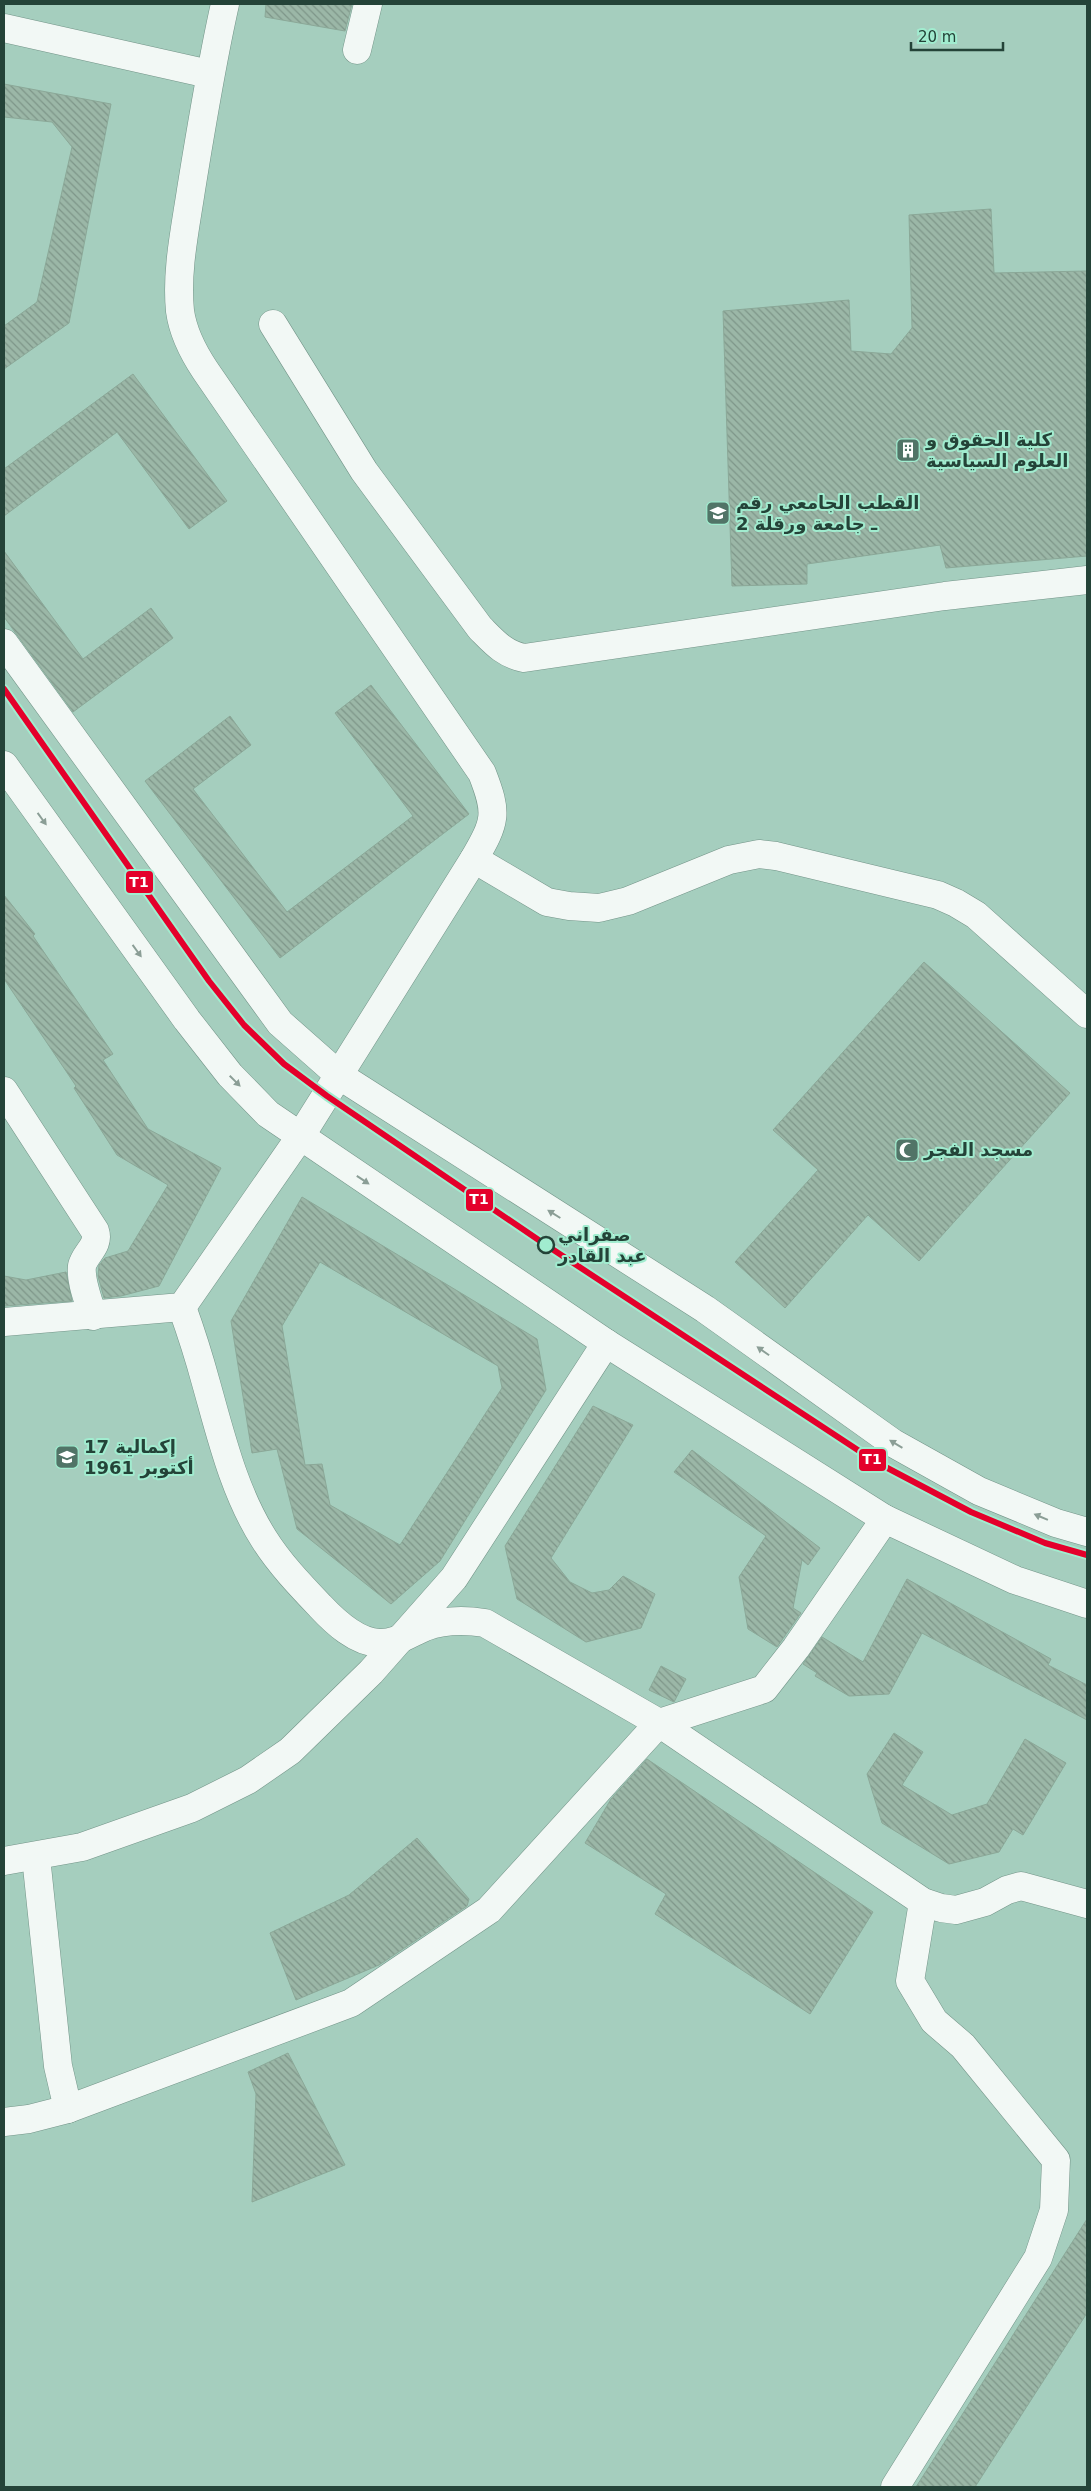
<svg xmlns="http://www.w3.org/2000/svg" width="1091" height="2491" viewBox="0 0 1091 2491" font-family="'DejaVu Sans','Noto Naskh Arabic',sans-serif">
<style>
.building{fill:url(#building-back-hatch);stroke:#8ba898;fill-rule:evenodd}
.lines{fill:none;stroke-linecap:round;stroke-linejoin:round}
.minor-casing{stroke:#739488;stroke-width:29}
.minor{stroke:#f2f8f5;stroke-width:28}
.tram-1-casing{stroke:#a1eccf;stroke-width:10}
.tram-1{stroke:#e4002b;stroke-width:6}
.oneway{fill:#8b9e96}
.stop-dot{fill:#a1eccf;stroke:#244338;stroke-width:2.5}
.labels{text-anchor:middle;stroke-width:4;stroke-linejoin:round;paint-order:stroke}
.poi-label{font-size:18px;font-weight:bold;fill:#244338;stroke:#a1eccf;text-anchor:start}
.stop-label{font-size:18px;font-weight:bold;fill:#244338;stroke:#a1eccf;text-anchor:start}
.line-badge{stroke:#a1eccf;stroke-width:2}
.badge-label{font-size:14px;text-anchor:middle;font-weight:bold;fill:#fff}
</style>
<defs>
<pattern id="building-back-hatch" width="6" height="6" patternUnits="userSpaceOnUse" patternTransform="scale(1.25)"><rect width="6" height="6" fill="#9bb7a7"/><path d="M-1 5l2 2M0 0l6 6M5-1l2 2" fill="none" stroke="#7e9689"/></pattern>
</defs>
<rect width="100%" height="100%" fill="#a5cebe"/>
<!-- building -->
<g class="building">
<path d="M266 4H352L345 31 265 17Z"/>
<path d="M4 84 111 104 69 323 4 369V326L37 302 72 147 52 122 4 117Z"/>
<path d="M991 209 994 273 1087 271V556L946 568 940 545 807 564V584L732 586 723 311 849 300 851 351 891 354 912 328 909 215Z"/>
<path d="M133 374 227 501 189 529 117 432 4 516V469Z"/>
<path d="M4 551 83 659 151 608 173 638 73 712 4 617Z"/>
<path d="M371 685 469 814 280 958 145 781 230 716 251 745 193 789 287 912 413 816 335 713Z"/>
<path d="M4 895 35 934 33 936 113 1054 103 1060 148 1129 221 1168 159 1286 121 1296 104 1298 98 1276 99 1265 105 1258 128 1251 168 1185 117 1155 74 1088 76 1086 4 979Z"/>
<path d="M924 962 1070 1093 919 1261 868 1215 785 1308 735 1262 818 1170 773 1130Z"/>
<path d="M302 1197 537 1339 546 1390 440 1561 391 1604 297 1529 277 1449 252 1453 231 1321ZM320 1262 498 1366 502 1388 400 1545 330 1505 322 1464 305 1465 282 1326Z"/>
<path d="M66 1272 72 1301 4 1306V1276L26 1280Z"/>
<path d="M593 1406 633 1425 551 1558 570 1582 592 1593 609 1590 623 1576 655 1594 641 1628 586 1642 517 1599 505 1546Z"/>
<path d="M692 1450 820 1548 808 1565 802 1560 793 1608 801 1613 777 1647 748 1629 739 1577 766 1536 674 1472Z"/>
<path d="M907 1579 1051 1659 1048 1665 1087 1685V1720L922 1633 889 1694 849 1696 815 1676 817 1673 803 1664 822 1637 863 1662Z"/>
<path d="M661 1666 686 1679 674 1702 649 1690Z"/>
<path d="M894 1733 923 1752 902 1785 952 1815 987 1804 1025 1739 1066 1763 1023 1835 1013 1829 999 1852 949 1864 882 1823 867 1774Z"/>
<path d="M647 1759 873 1912 810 2014 655 1914 666 1894 585 1843 611 1799Z"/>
<path d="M417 1838 469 1899 467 1906 379 1965 296 2000 270 1933 349 1895Z"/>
<path d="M288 2053 345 2165 252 2202 256 2094 248 2072Z"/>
<path d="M1087 2219V2313L975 2487H916Z"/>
</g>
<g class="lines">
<!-- minor casing -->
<g class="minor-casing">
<g id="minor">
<path d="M4 28 209 74"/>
<path d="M357 50 368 4"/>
<path d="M273 324 364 471 480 628C494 642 504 654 524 658L945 596 1087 580"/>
<path d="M4 643 280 1023 340 1076 705 1309 893 1443 979 1491 1056 1523 1087 1532"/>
<path d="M4 765 187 1020 230 1075 268 1114 606 1343 885 1519 1015 1580 1087 1604"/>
<path d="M474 859 547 902 569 906 599 908 628 901 729 860 759 854 776 856 938 895 956 903 976 915 1087 1014"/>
<path d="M4 1091 95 1231C100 1246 85 1253 82 1266 80 1281 89 1302 93 1316"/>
<path d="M182 1307C191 1332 199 1357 206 1383 221 1436 234 1492 264 1539 279 1563 300 1585 320 1606 335 1622 356 1642 379 1643 396 1644 410 1633 425 1627 444 1620 465 1620 485 1623L659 1723 923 1902 941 1908 956 1910 985 1902 1007 1890 1021 1886 1087 1904"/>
<path d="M4 1322 182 1307 300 1137 474 859C496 821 498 814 482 773L205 370C193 352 183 333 180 311 176 271 185 230 191 190 201 128 211 66 225 4"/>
<path d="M4 1861 82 1847 192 1808 248 1780 290 1751 371 1672 454 1578 606 1343"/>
<path d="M68 2109 351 2003 489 1910 659 1723 764 1689 796 1648 885 1519"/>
<path d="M4 2122 29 2119 68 2109 58 2066 36 1857"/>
<path d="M895 2487 1038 2258 1054 2210 1056 2160 963 2046 934 2021 910 1981 923 1902"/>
</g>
</g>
<!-- minor -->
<use href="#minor" class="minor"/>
<!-- tram-1 casing -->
<g class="tram-1-casing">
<path id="tram-1" d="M4 689 209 981 244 1025 284 1064 327 1096 546 1245 803 1414 876 1462 971 1512 1045 1543 1087 1555"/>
</g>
<!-- tram-1 -->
<use href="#tram-1" class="tram-1"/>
</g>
<!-- one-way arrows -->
<defs><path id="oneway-solid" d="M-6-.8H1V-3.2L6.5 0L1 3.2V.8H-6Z" transform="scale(1.25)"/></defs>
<g class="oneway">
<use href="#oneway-solid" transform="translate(42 819) rotate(54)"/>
<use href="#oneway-solid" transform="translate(137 951) rotate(54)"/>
<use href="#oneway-solid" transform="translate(235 1081) rotate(45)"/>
<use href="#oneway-solid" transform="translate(363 1180) rotate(34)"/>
<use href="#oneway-solid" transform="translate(554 1214) rotate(-148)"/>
<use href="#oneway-solid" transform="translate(763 1351) rotate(-145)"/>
<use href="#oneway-solid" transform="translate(896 1444) rotate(-149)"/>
<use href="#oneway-solid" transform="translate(1041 1517) rotate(-157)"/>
</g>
<!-- icons -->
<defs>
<g id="building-square" transform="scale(1.25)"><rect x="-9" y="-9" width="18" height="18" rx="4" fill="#517467" stroke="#a1eccf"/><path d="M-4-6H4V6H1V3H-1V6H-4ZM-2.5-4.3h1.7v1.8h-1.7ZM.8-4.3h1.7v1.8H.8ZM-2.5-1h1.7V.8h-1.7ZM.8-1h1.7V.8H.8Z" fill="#fff"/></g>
<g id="university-square" transform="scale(1.25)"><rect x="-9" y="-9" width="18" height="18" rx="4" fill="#517467" stroke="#a1eccf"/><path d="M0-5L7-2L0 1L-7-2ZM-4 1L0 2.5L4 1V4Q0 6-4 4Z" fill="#fff"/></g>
<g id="mosque-square" transform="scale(1.25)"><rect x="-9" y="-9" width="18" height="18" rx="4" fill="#517467" stroke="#a1eccf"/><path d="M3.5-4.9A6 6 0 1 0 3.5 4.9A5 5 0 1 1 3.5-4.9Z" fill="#fff"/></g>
<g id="school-square" transform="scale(1.25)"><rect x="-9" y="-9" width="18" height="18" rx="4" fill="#517467" stroke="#a1eccf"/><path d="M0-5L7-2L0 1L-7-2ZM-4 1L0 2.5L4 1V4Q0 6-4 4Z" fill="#fff"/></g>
</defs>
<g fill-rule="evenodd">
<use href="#building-square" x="908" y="450"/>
<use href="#university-square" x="718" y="513"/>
<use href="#mosque-square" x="907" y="1150"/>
<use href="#school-square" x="67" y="1457"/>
</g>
<!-- markers -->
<circle class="stop-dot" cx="546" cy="1245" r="8"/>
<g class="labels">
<!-- poi labels -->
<g class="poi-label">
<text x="926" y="446">كلية الحقوق و<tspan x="926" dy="21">العلوم السياسية</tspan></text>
<text x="736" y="509">القطب الجامعي رقم<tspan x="736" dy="21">2 ـ جامعة ورقلة</tspan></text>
<text x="924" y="1156">مسجد الفجر</text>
<text x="84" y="1453">إكمالية 17<tspan x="84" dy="21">أكتوبر 1961</tspan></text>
</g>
<!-- stop labels -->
<g class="stop-label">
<text x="558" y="1241">صفراني<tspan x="558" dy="21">عبد القادر</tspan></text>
</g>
</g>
<g class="line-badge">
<rect x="125" y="870" width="29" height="24" rx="5" fill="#e4002b"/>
<rect x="465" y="1188" width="29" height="24" rx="5" fill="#e4002b"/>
<rect x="858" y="1448" width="29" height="24" rx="5" fill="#e4002b"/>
</g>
<g class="badge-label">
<text x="139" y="887">T1</text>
<text x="479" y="1204">T1</text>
<text x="872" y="1464">T1</text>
</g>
<!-- border -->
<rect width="1091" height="2491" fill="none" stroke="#244338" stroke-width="10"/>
<!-- scale -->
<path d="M911 42v8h92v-8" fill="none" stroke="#244338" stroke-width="2.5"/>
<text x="918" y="42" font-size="15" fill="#244338" stroke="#a1eccf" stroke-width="4" paint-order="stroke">20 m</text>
</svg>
